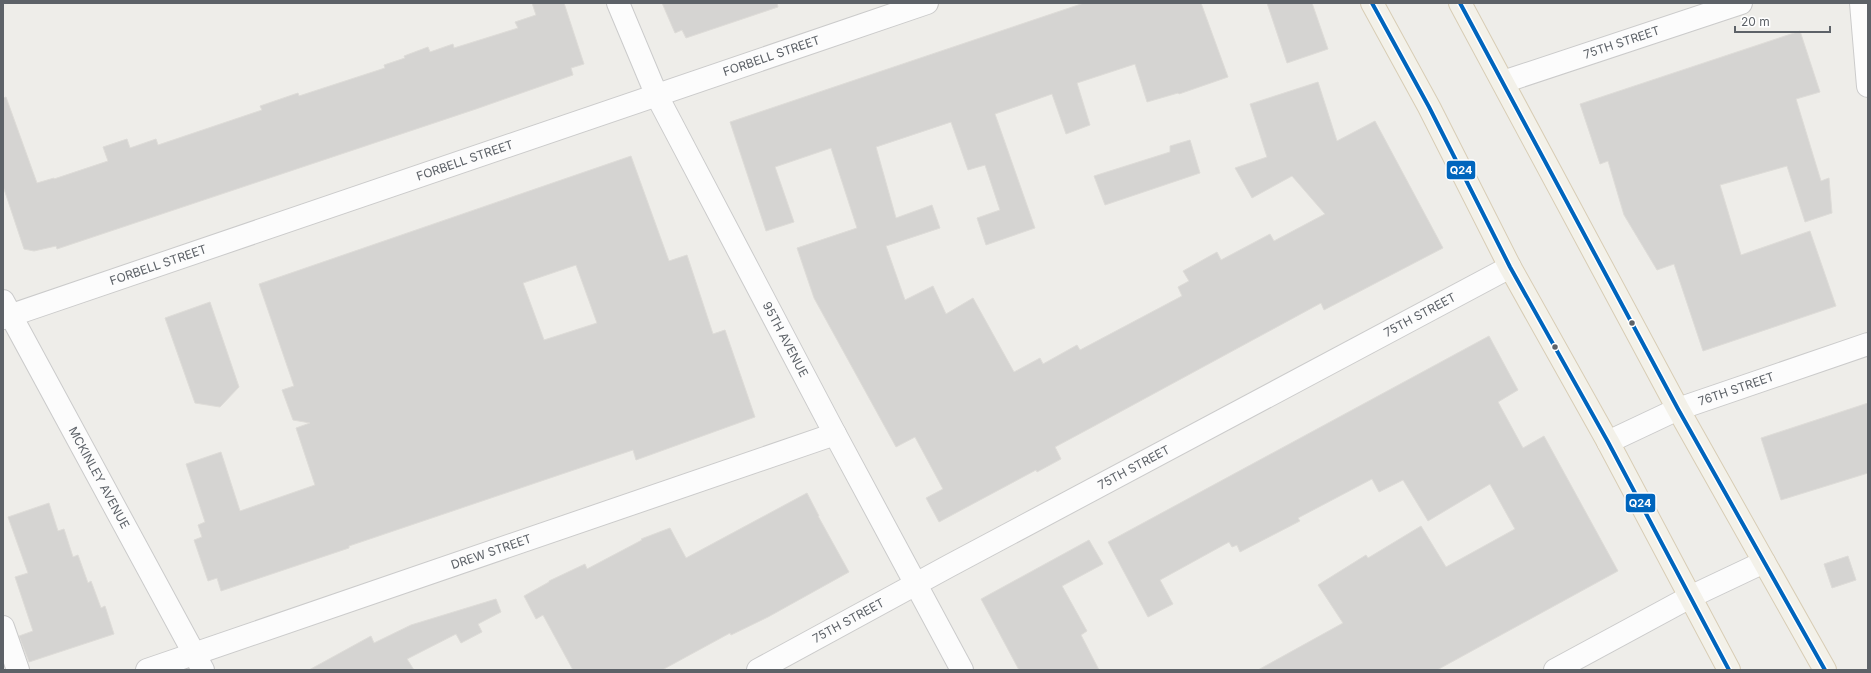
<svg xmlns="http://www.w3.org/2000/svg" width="1871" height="673" viewBox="0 0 1871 673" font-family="Inter,sans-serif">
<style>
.building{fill:#d5d4d2;stroke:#dedcd8;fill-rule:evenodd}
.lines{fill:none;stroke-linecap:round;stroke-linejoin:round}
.minor-casing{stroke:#cbcbcb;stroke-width:24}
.major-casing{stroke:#d8cdb5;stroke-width:24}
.minor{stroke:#fcfcfc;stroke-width:22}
.major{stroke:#f3f1e9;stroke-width:22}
.bus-1-casing{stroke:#fff;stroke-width:7}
.bus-1{stroke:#0065bd;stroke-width:4}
.bus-dot{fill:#5d6268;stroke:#fff;stroke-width:1.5}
.labels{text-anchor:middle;stroke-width:4;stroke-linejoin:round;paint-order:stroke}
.street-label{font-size:12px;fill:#5d6268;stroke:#fff}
.line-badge{stroke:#fff;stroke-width:1.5}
.badge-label{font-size:11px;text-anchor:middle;font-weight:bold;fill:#fff}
</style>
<rect width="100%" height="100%" fill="#eeede9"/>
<!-- building -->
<g class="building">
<path d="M532 3H564L584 64 571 68 573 75 476 109 57 249 56 246 34 251 24 249 3 186V98L6 97 37 183 54 178V179L108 161 103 147 127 139 130 148 156 139 158 145 262 110 260 106 298 93 299 96 385 68 384 65 405 58 404 56 428 47 430 52 453 44 454 48 518 28 515 22 536 15Z"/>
<path d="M662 3H777L778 7 686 38 682 30 675 33Z"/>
<path d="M1084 3H1201L1228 77 1179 94 1178 93 1147 102 1135 64 1077 83 1090 125 1066 134 1052 94 995 114 1035 228 986 245 977 218 1000 210 985 165 968 170 951 122 876 147 896 218 932 205 940 228 886 246 905 300 933 286 946 314 973 298 1014 372 1040 358 1043 364 1077 345 1080 350 1182 296 1178 287 1189 281 1183 271 1217 252 1221 260 1270 234 1274 241 1325 214 1292 176 1252 198 1235 168 1267 157 1250 104 1318 82 1337 141 1375 121 1443 248 1324 310 1321 303 1096 425 1055 447 1061 459 1037 472 1036 470 939 522 926 498 943 489 915 437 896 447 814 298 797 248 857 228 831 148 775 167 794 222 766 231 730 122Z"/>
<path d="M1267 3H1312L1328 49 1287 63Z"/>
<path d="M1800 31 1820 92 1796 99 1821 181 1829 178 1832 213 1805 222 1787 166 1720 185 1741 255 1810 231 1836 306 1703 351 1674 264 1657 270 1624 215 1608 161 1600 164 1580 104Z"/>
<path d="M1190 140 1200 173 1105 205 1094 176 1170 152V146Z"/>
<path d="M631 156 669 261 687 255 713 334 725 330 755 417 636 460 633 450 349 546V548L221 591 217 578 208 581 194 540 202 537 198 525 205 522 186 464 221 452 240 511 315 485 296 428 310 423 293 420 282 390 294 386 259 284ZM576 265 597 323 544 340 523 283Z"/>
<path d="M210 302 239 387 220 407 195 403 165 318Z"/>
<path d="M1489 336 1518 390 1498 402 1523 448 1544 436 1618 571 1437 670H1258L1343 623 1318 585 1366 555 1368 558 1421 526 1446 567 1515 529 1490 484 1428 521 1403 480 1379 492 1372 479 1298 518 1300 521 1240 552 1237 545 1232 547 1229 542 1160 580 1173 604 1148 617 1108 542Z"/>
<path d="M1868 403V473L1781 500 1761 438Z"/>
<path d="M807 493 819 516H818L849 572 768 617 731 635 730 633 662 670H573L543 615 536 619 524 596 549 582V581L585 564 587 569 642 540 641 539 670 528 686 558Z"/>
<path d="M49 503 58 531 64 529 73 557 78 555 88 583 91 581 101 608 105 606 114 634 29 662 19 636 33 631 15 577 28 573 8 517Z"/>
<path d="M1089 540 1103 564 1062 586 1087 631 1081 635 1099 670H1019L981 599Z"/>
<path d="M1848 556 1856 580 1832 588 1824 564Z"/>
<path d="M496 599 501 612 478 624 482 632 461 643 456 634 407 659 414 670H309L371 636 374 643 411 625Z"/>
</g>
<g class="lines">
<!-- minor casing -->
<g class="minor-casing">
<g id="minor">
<path id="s1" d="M618 3 657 96 835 434 962 670"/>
<path d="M1861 3 1868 86"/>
<path id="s2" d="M1503 82 1741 3"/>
<path id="s3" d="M3 301 203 670"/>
<path id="s4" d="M3 318 927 3"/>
<path id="s5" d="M1608 442 1678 409 1868 344"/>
<path d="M3 627 18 670"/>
<path id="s6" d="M147 670 835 434"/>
<path id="s7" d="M758 670 949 566 1510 267"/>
<path d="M1555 670 1690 597 1764 562"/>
</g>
</g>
<!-- major casing -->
<g class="major-casing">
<g id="major">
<path d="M1372 3 1429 107 1510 267 1608 442 1729 670"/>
<path d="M1460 3 1678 409 1825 670"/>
</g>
</g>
<!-- minor -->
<use href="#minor" class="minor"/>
<!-- major -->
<use href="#major" class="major"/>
<!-- bus-1 casing -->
<g class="bus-1-casing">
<g id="bus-1">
<path d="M1372 3 1429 107 1510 267 1608 442 1729 670"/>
<path d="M1460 3 1678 409 1825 670"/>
</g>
</g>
<!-- bus-1 -->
<use href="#bus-1" class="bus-1"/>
</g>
<!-- markers -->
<g class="bus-dot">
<circle cx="1632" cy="323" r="3.5"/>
<circle cx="1555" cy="347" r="3.5"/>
</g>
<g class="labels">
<!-- street labels -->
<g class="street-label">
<text dy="4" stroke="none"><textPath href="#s2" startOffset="125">75TH STREET</textPath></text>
<text dy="4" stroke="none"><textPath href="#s4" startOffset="812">FORBELL STREET</textPath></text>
<text dy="4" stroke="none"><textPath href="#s4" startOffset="488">FORBELL STREET</textPath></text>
<text dy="4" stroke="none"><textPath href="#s4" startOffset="164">FORBELL STREET</textPath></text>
<text dy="4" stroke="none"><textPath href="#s7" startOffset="751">75TH STREET</textPath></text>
<text dy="4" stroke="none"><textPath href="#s1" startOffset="376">95TH AVENUE</textPath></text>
<text dy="4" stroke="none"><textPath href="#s5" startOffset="139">76TH STREET</textPath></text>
<text dy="4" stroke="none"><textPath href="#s7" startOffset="427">75TH STREET</textPath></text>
<text dy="4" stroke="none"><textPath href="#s3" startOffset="201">MCKINLEY AVENUE</textPath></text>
<text dy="4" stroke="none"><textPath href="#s6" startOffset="364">DREW STREET</textPath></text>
<text dy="4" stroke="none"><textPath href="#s7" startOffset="103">75TH STREET</textPath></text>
</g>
</g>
<g class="line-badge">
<rect x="1446" y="160" width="30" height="20" rx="4" fill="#0065bd"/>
<rect x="1625" y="493" width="31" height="20" rx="4" fill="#0065bd"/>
</g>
<g class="badge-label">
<text x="1461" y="174">Q24</text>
<text x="1640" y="507">Q24</text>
</g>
<!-- border -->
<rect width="1871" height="673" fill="none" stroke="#5d6268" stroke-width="8"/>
<!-- scale -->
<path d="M1735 26v6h95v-6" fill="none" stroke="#5d6268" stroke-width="2"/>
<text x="1741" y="26" font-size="12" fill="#5d6268" stroke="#ffffff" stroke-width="3" paint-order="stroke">20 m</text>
</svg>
